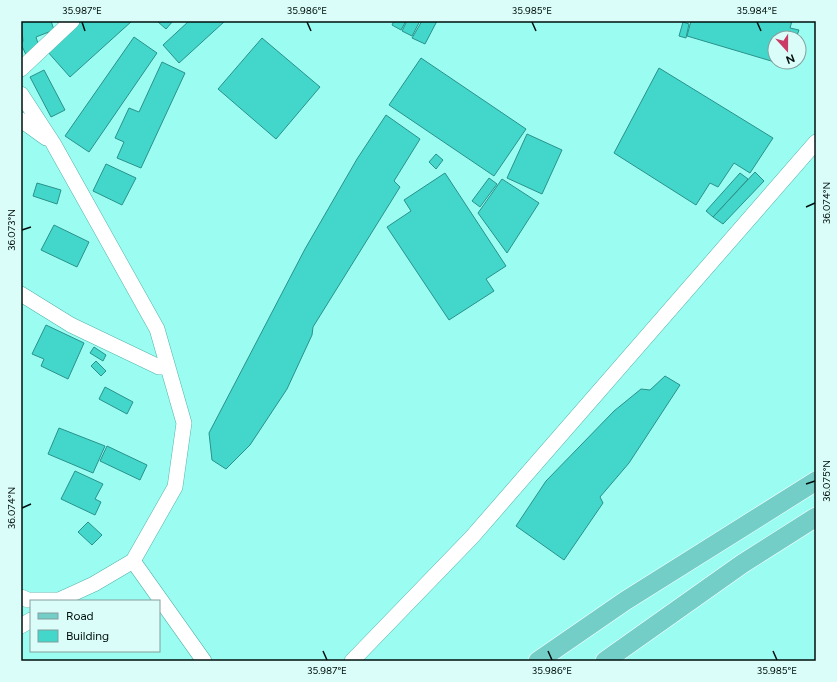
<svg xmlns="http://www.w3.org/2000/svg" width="837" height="682" viewBox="0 0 837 682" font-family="Figtree,sans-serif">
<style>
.building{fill:#43d7cb;stroke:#29928a}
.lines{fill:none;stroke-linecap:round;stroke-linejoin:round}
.minor-casing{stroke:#52b4ab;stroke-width:16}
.major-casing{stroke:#fff;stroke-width:20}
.minor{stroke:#fff;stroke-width:15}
.major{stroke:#73cec8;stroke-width:19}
.ticks{fill:none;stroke:#000f0d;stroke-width:1.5}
.neatline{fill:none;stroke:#000f0d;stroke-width:1.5}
.ticks-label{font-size:10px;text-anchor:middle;fill:#000f0d}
</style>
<rect width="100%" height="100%" fill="#9bfcf2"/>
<!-- building -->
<g class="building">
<path d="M21 21H51L54 30 36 37 39 47 27 57 21 44 23 41Z"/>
<path d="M81 21H132L70 77 47 51Z"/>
<path d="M157 21H173L166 29Z"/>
<path d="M189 21H225L179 63 163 45Z"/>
<path d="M394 21H406L401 30 392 25Z"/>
<path d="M407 21H420L412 36 402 31Z"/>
<path d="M422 21H437L425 44 412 38Z"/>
<path d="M691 21H792L790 28 799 30 796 38H775V62L778 63 687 36Z"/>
<path d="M683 22 689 24 686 38 679 36Z"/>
<path d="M134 37 157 53 89 152 65 136Z"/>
<path d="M262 38 320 87 276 139 218 89Z"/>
<path d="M421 58 526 129 494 176 389 105Z"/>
<path d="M162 62 185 73 141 168 117 158 124 142 115 138 129 108 139 112Z"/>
<path d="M659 68 773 138 750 173 734 163 718 187 710 183 696 205 614 153Z"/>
<path d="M44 70 65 110 51 117 30 77Z"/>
<path d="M386 115 420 139 394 181 400 187 313 327 312 335 287 389 250 445 226 469 212 460 209 433 305 249 357 159Z"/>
<path d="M527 134 562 150 542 194 507 178Z"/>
<path d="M436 154 443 160 436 169 429 162Z"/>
<path d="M106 164 136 178 122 205 93 191Z"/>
<path d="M755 172 764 181 723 224 713 217Z"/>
<path d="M445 173 506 266 486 279 494 291 449 320 387 227 411 211 404 200Z"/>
<path d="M740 173 748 179 713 217 706 211Z"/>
<path d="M489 178 497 184 480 207 472 201Z"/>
<path d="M502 179 539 203 507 253 478 213Z"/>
<path d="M37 183 61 190 57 204 33 196Z"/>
<path d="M54 225 89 242 77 267 41 250Z"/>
<path d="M46 325 84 343 68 379 41 366 44 359 32 354Z"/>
<path d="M94 347 106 355 103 361 90 353Z"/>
<path d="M96 361 106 371 101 376 91 366Z"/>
<path d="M665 376 680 385 629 463 600 497 603 503 564 560 516 526 546 481 614 411 641 389 650 390Z"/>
<path d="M105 387 133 402 127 414 99 399Z"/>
<path d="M59 428 105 446 93 473 48 454Z"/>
<path d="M107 446 147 465 140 480 100 461Z"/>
<path d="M75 471 103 484 95 499 101 502 95 515 61 499Z"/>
<path d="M88 522 102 535 92 545 78 532Z"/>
</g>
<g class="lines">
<!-- minor casing -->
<g class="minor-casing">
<g id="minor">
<path d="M21 69 72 21"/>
<path d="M21 94 53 143 157 329 184 423 175 487 133 561 94 584 59 600H28L21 597"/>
<path d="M21 120 46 138"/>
<path d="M21 294 71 325 159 367H167"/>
<path d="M133 561 204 661"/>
<path d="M21 626 31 620"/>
<path d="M352 661 472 537 816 142"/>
</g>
</g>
<!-- major casing -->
<g class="major-casing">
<g id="major">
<path d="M538 661 625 601 816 481"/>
<path d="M605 661 742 564 816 517"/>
</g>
</g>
<!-- minor -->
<use href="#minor" class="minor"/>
<!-- major -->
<use href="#major" class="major"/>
</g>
<!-- ticks -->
<path class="ticks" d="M82 22 85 31M307 22 311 31M532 22 536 31M757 22 761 31M806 207 815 203M22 230 31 227M806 484 815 481M22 508 31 504M323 651 327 660M548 651 552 660M773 651 777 660"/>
<!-- border -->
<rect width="837" height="682" fill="none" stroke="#dafdf9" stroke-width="44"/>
<!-- legend -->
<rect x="30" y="600" width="130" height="52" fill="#dafdf9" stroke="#839e9b"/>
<rect x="38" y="613" width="20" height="6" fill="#73cec8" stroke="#839e9b"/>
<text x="66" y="620" font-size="12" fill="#000f0d">Road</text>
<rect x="38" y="630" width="20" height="12" fill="#43d7cb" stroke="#839e9b"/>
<text x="66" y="640" font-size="12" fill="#000f0d">Building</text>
<!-- north arrow -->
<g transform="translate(787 50) rotate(159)"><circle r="19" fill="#dafdf9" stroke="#839e9b"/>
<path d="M0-3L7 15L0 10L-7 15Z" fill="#ca3c66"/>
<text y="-6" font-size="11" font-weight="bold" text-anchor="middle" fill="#000f0d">N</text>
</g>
<rect x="22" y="22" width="793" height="638" class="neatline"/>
<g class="ticks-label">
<text x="82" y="14">35.987°E</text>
<text x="307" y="14">35.986°E</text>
<text x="532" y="14">35.985°E</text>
<text x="757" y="14">35.984°E</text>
<text transform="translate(826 203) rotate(-90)" y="4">36.074°N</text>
<text transform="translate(11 230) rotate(-90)" y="4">36.073°N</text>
<text transform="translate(826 481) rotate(-90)" y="4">36.075°N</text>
<text transform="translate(11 508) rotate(-90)" y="4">36.074°N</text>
<text x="327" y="674">35.987°E</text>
<text x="552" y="674">35.986°E</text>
<text x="777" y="674">35.985°E</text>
</g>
</svg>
